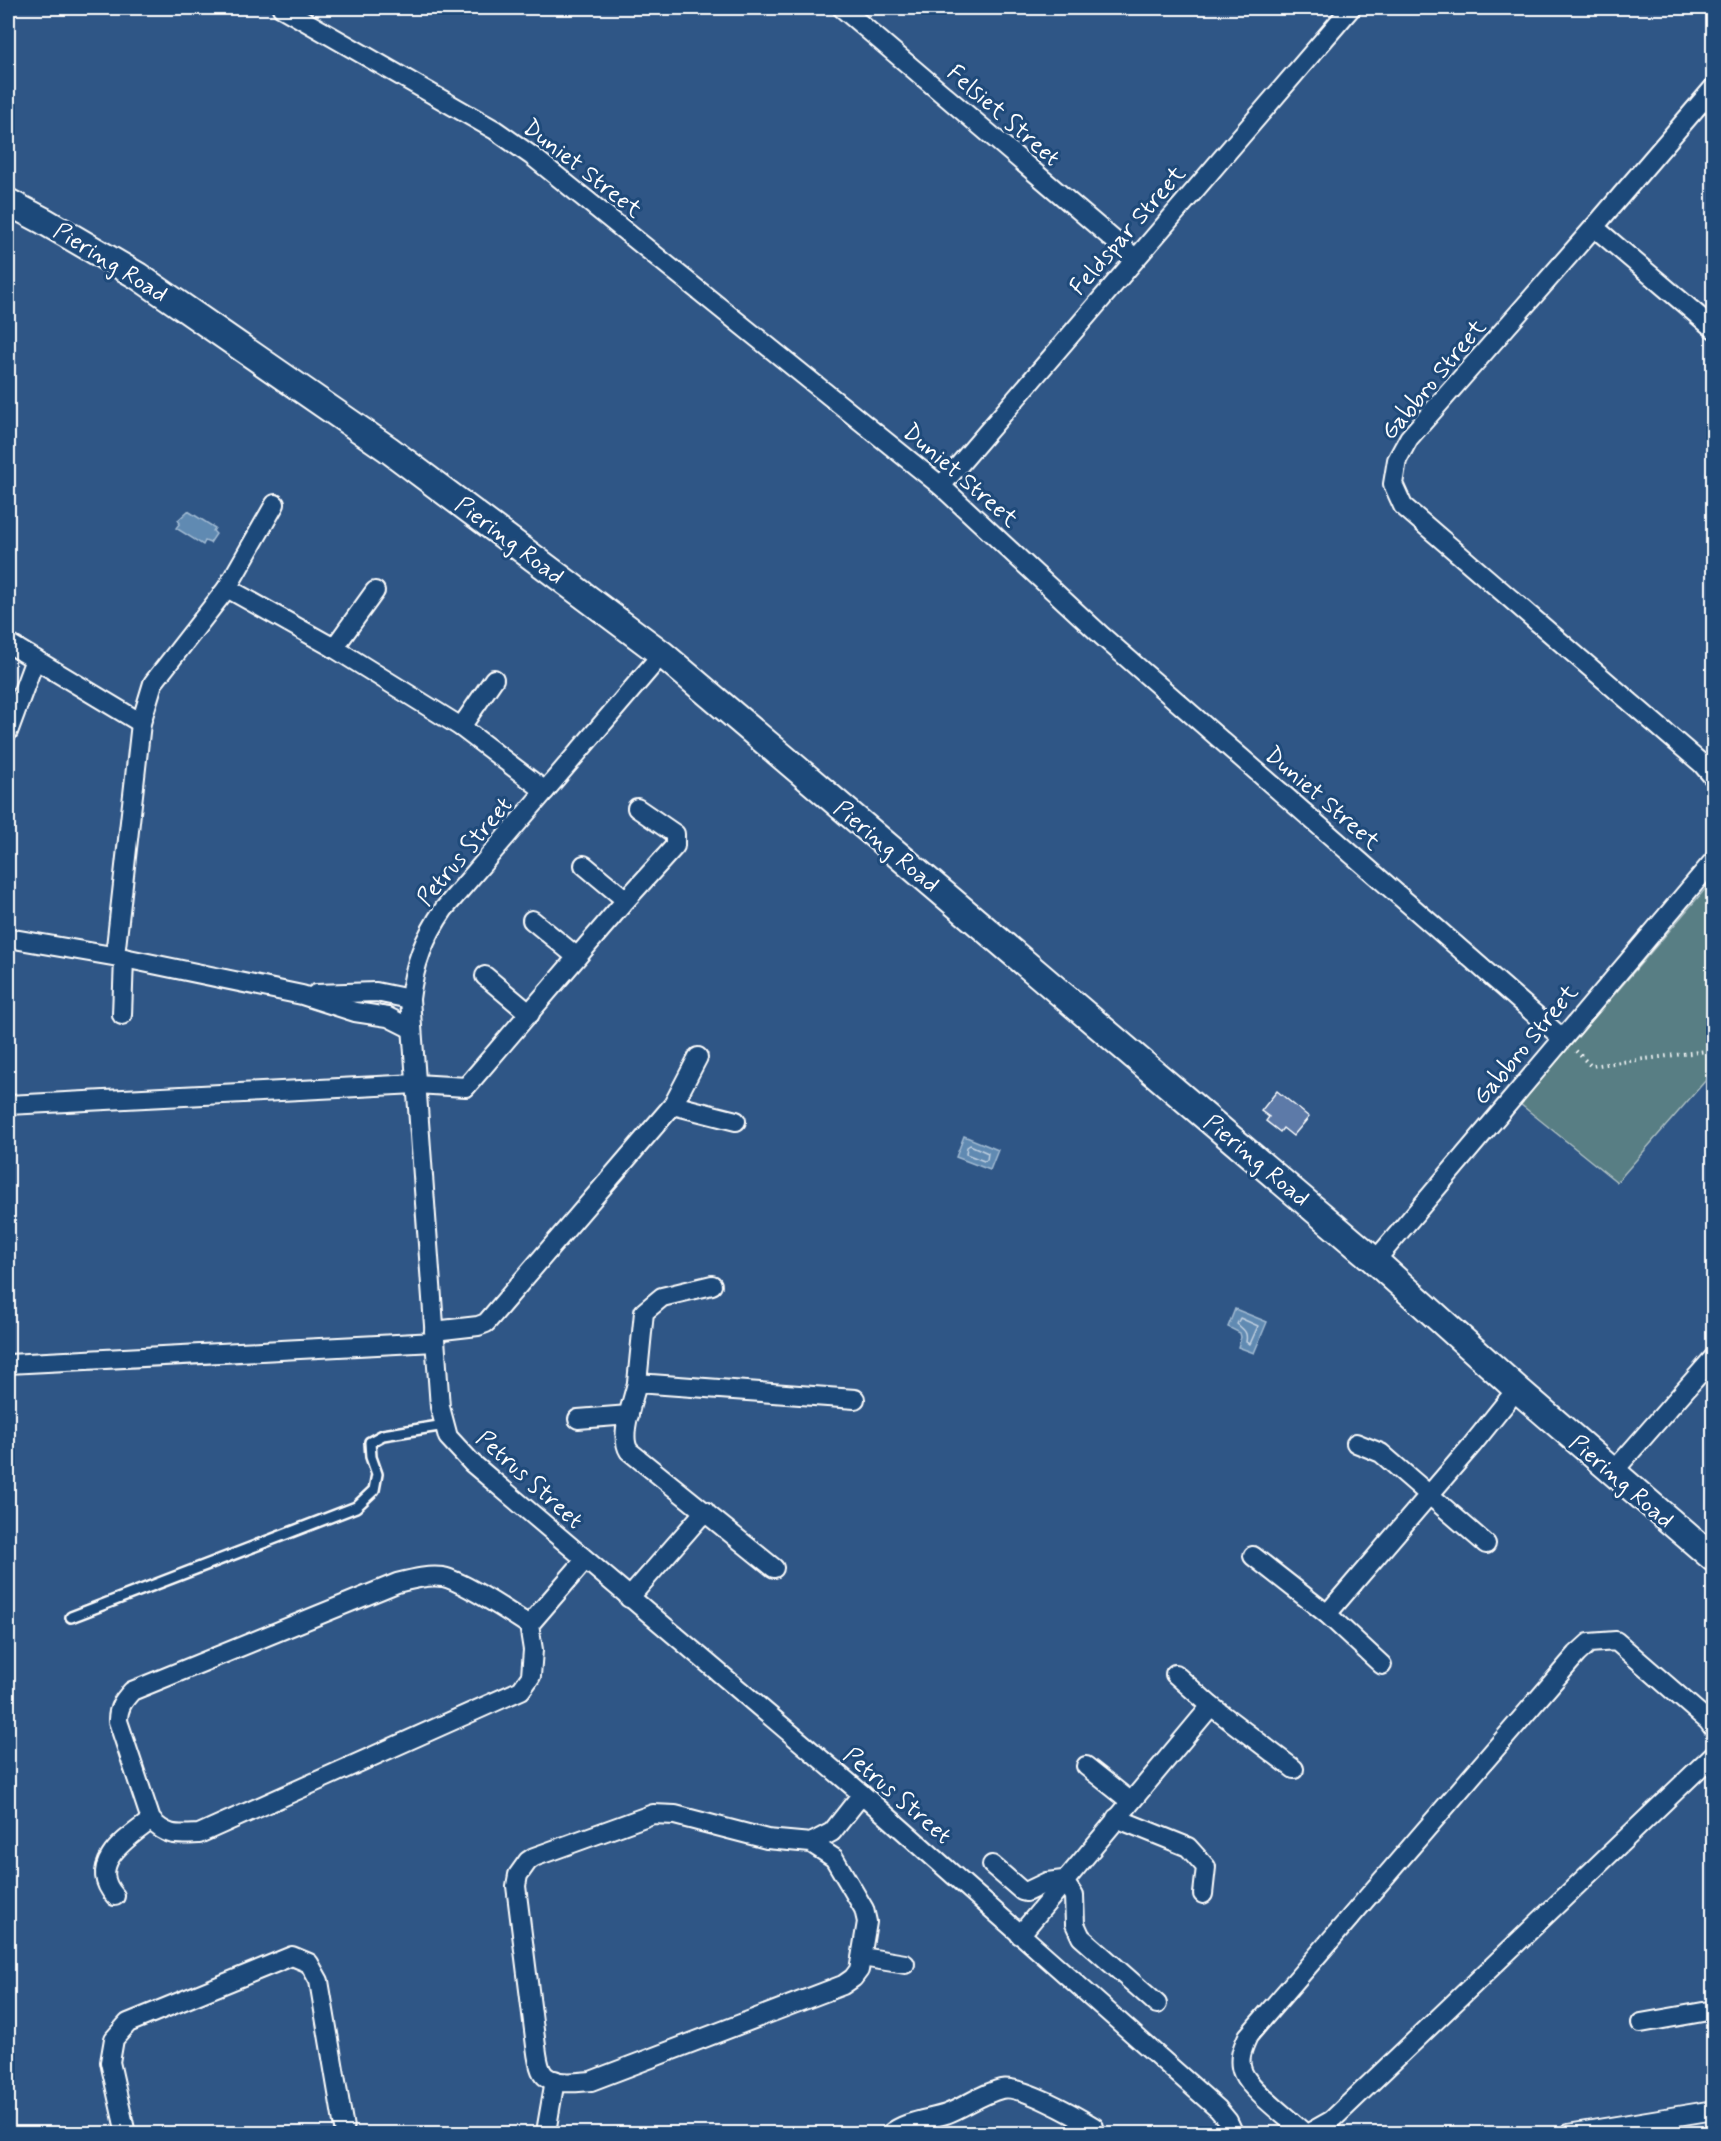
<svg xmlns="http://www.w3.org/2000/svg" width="1721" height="2141" viewBox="0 0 1721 2141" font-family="Mynerve,sans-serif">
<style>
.green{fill:#587e84;stroke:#acbec2;stroke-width:1.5}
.water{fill:#618ab2;stroke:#a0b9d1;stroke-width:1.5}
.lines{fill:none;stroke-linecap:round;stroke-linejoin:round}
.shore{stroke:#c0d0e0;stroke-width:1.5}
.building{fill:#5d7aa8;stroke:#fff;stroke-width:1.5}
.lane-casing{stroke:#fff;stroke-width:14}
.street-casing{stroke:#fff;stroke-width:22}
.secondary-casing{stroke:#fff;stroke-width:30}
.path{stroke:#fff;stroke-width:4;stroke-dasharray:1.5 4.5;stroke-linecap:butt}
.lane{stroke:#1f4a7a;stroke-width:9}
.street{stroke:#1f4a7a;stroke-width:18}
.secondary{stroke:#1f4a7a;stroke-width:26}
.labels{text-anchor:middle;stroke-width:6;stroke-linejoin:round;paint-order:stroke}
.street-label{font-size:24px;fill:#fff;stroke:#1f4a7a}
</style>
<rect width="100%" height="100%" fill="#2f5686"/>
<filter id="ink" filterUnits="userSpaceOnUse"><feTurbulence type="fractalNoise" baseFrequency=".0167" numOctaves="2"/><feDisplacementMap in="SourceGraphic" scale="12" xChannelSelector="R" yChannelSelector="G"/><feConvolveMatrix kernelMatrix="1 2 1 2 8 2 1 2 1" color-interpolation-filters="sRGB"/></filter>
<g filter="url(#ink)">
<!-- green -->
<path class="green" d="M1713 880V1072L1617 1182 1520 1104Z"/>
<!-- water -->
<g class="water">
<path d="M188 511 215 528 213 531 216 534 210 543 205 541 203 545 176 528 180 523 178 520Z"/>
<path d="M964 1136 998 1150 990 1170 956 1157Z"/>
<path d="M1235 1309 1267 1322 1254 1353 1238 1347 1241 1337 1240 1333 1228 1327Z"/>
</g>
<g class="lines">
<!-- shore -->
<g class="shore">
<path d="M970 1145 988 1153 987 1160 984 1161 966 1154 967 1147Z"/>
<path d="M1240 1318 1258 1326 1250 1344 1246 1342C1248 1332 1244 1330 1237 1324Z"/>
</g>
</g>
<!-- building -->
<path class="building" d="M1277 1091 1309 1117 1293 1136 1283 1128 1280 1132 1266 1121 1269 1117 1261 1111Z"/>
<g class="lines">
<!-- lane casing -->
<g class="lane-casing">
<path id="lane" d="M71 1617 356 1507 374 1490 377 1474 371 1457 370 1442 383 1435 445 1425"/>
</g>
<!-- street casing -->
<g class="street-casing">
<g id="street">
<path d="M282 8 495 130 532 156 941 486 1102 636 1562 1038"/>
<path d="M842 8 1135 258"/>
<path d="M1714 87 1594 227 1409 438 1397 460 1393 484 1403 506 1702 764 1714 778"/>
<path d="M1594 227 1714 329"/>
<path d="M941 486 1351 8"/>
<path d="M227 588 334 648 461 727 545 791"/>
<path d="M8 643 141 723"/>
<path d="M334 648 375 591"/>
<path d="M662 654 444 909C424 938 414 965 410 999L440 1407 448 1437 472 1463 862 1794 1218 2109 1228 2121 1234 2134"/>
<path d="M461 727 494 679"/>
<path d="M8 732 35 659"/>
<path d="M584 865 626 900"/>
<path d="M532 920 577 957"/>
<path d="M8 938 124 958 302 995 355 1012 388 1017 412 1029"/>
<path d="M115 956 141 723 153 683 227 588 275 504"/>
<path d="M485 976 530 1014"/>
<path d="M316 994 376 992 410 999"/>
<path d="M122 1015 124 958"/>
<path d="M8 1105 416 1084 466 1087 626 900 675 846V834L637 808"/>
<path d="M673 1105 698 1057"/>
<path d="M1375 1261 1714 860"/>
<path d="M434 1331 478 1326 486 1323 673 1105 736 1121"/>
<path d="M8 1364 435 1342"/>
<path d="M637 1383 644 1312 662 1297 712 1285"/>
<path d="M578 1419 629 1415"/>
<path d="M1356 1443 1381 1453 1486 1544"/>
<path d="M1612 1473 1714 1357"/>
<path d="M1253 1556 1327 1614 1382 1665"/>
<path d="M774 1568 629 1451C619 1435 633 1401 637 1383L855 1399"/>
<path d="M629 1598 705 1511"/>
<path d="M1327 1614 1472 1445 1517 1389"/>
<path d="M529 1625C510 1613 463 1581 443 1577 428 1575 413 1579 397 1583L132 1691C123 1701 118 1707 118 1721L151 1820C167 1837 177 1835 199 1834L521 1690 531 1676 533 1650 529 1625 585 1560"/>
<path d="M1175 1674 1211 1706"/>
<path d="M1086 1766 1130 1801"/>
<path d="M1116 1818 1188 1847 1206 1867 1203 1894"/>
<path d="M811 1843 834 1858 864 1909 867 1922 859 1970 853 1978 843 1985 591 2081C576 2082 548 2087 541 2070 538 2063 537 2054 536 2046L516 1886 518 1875 528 1861 534 1857 653 1814 675 1815 767 1839 811 1843 832 1832 862 1794"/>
<path d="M992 1865 1022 1891 1026 1892 1047 1882 1063 1880 1074 1896 1075 1924 1081 1937 1157 2004"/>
<path d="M115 1896C86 1863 128 1838 151 1820"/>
<path d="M1020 1935 1211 1706 1294 1769"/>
<path d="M862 1957 905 1964"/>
<path d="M1641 2023 1714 2010"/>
<path d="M546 2132 555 2080"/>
<path d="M126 2134 110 2062 114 2039 128 2023 292 1956 309 1963 319 1981 345 2134"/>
<path d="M890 2134C906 2121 927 2120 946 2114 965 2107 981 2094 1001 2089 1020 2084 1076 2116 1094 2127"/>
<path d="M1305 2134C1290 2119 1251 2091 1243 2073 1237 2060 1243 2047 1248 2036L1577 1654 1589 1643 1616 1641 1708 1721 1714 1729"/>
<path d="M1307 2134 1332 2120 1714 1754"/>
<path d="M1568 2134 1714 2110"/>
</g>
</g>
<!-- secondary casing -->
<g class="secondary-casing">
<path id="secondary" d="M8 202 44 221 138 276 388 449 662 654 1375 1261 1517 1389 1714 1559"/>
</g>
<!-- path -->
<path class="path" d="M1576 1051 1591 1066 1714 1050"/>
<!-- lane -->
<use href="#lane" class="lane"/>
<!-- street -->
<use href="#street" class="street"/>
<!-- secondary -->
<use href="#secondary" class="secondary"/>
</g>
</g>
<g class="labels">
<!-- street labels -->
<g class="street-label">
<text transform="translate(1004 115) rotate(41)" y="8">Felsiet Street</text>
<text transform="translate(583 168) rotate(38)" y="8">Duniet Street</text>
<text transform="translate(1127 230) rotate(-49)" y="8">Feldspar Street</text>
<text transform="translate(111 262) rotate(32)" y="8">Piering Road</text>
<text transform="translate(1433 379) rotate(-50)" y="8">Gabbro Street</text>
<text transform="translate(961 475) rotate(41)" y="8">Duniet Street</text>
<text transform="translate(510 540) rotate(37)" y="8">Piering Road</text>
<text transform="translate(1323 798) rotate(41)" y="8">Duniet Street</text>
<text transform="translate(887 846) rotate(40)" y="8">Piering Road</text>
<text transform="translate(464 851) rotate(-50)" y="8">Petrus Street</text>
<text transform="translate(1525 1044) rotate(-50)" y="8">Gabbro Street</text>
<text transform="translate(1257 1160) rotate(40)" y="8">Piering Road</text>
<text transform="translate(530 1479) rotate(42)" y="8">Petrus Street</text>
<text transform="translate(1622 1481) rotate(41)" y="8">Piering Road</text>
<text transform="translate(898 1795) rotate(41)" y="8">Petrus Street</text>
</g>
</g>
<!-- margin -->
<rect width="1721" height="2141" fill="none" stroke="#1f4a7a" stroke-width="30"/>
<rect x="15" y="15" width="1691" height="2111" fill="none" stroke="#fff" stroke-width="2" filter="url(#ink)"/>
</svg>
